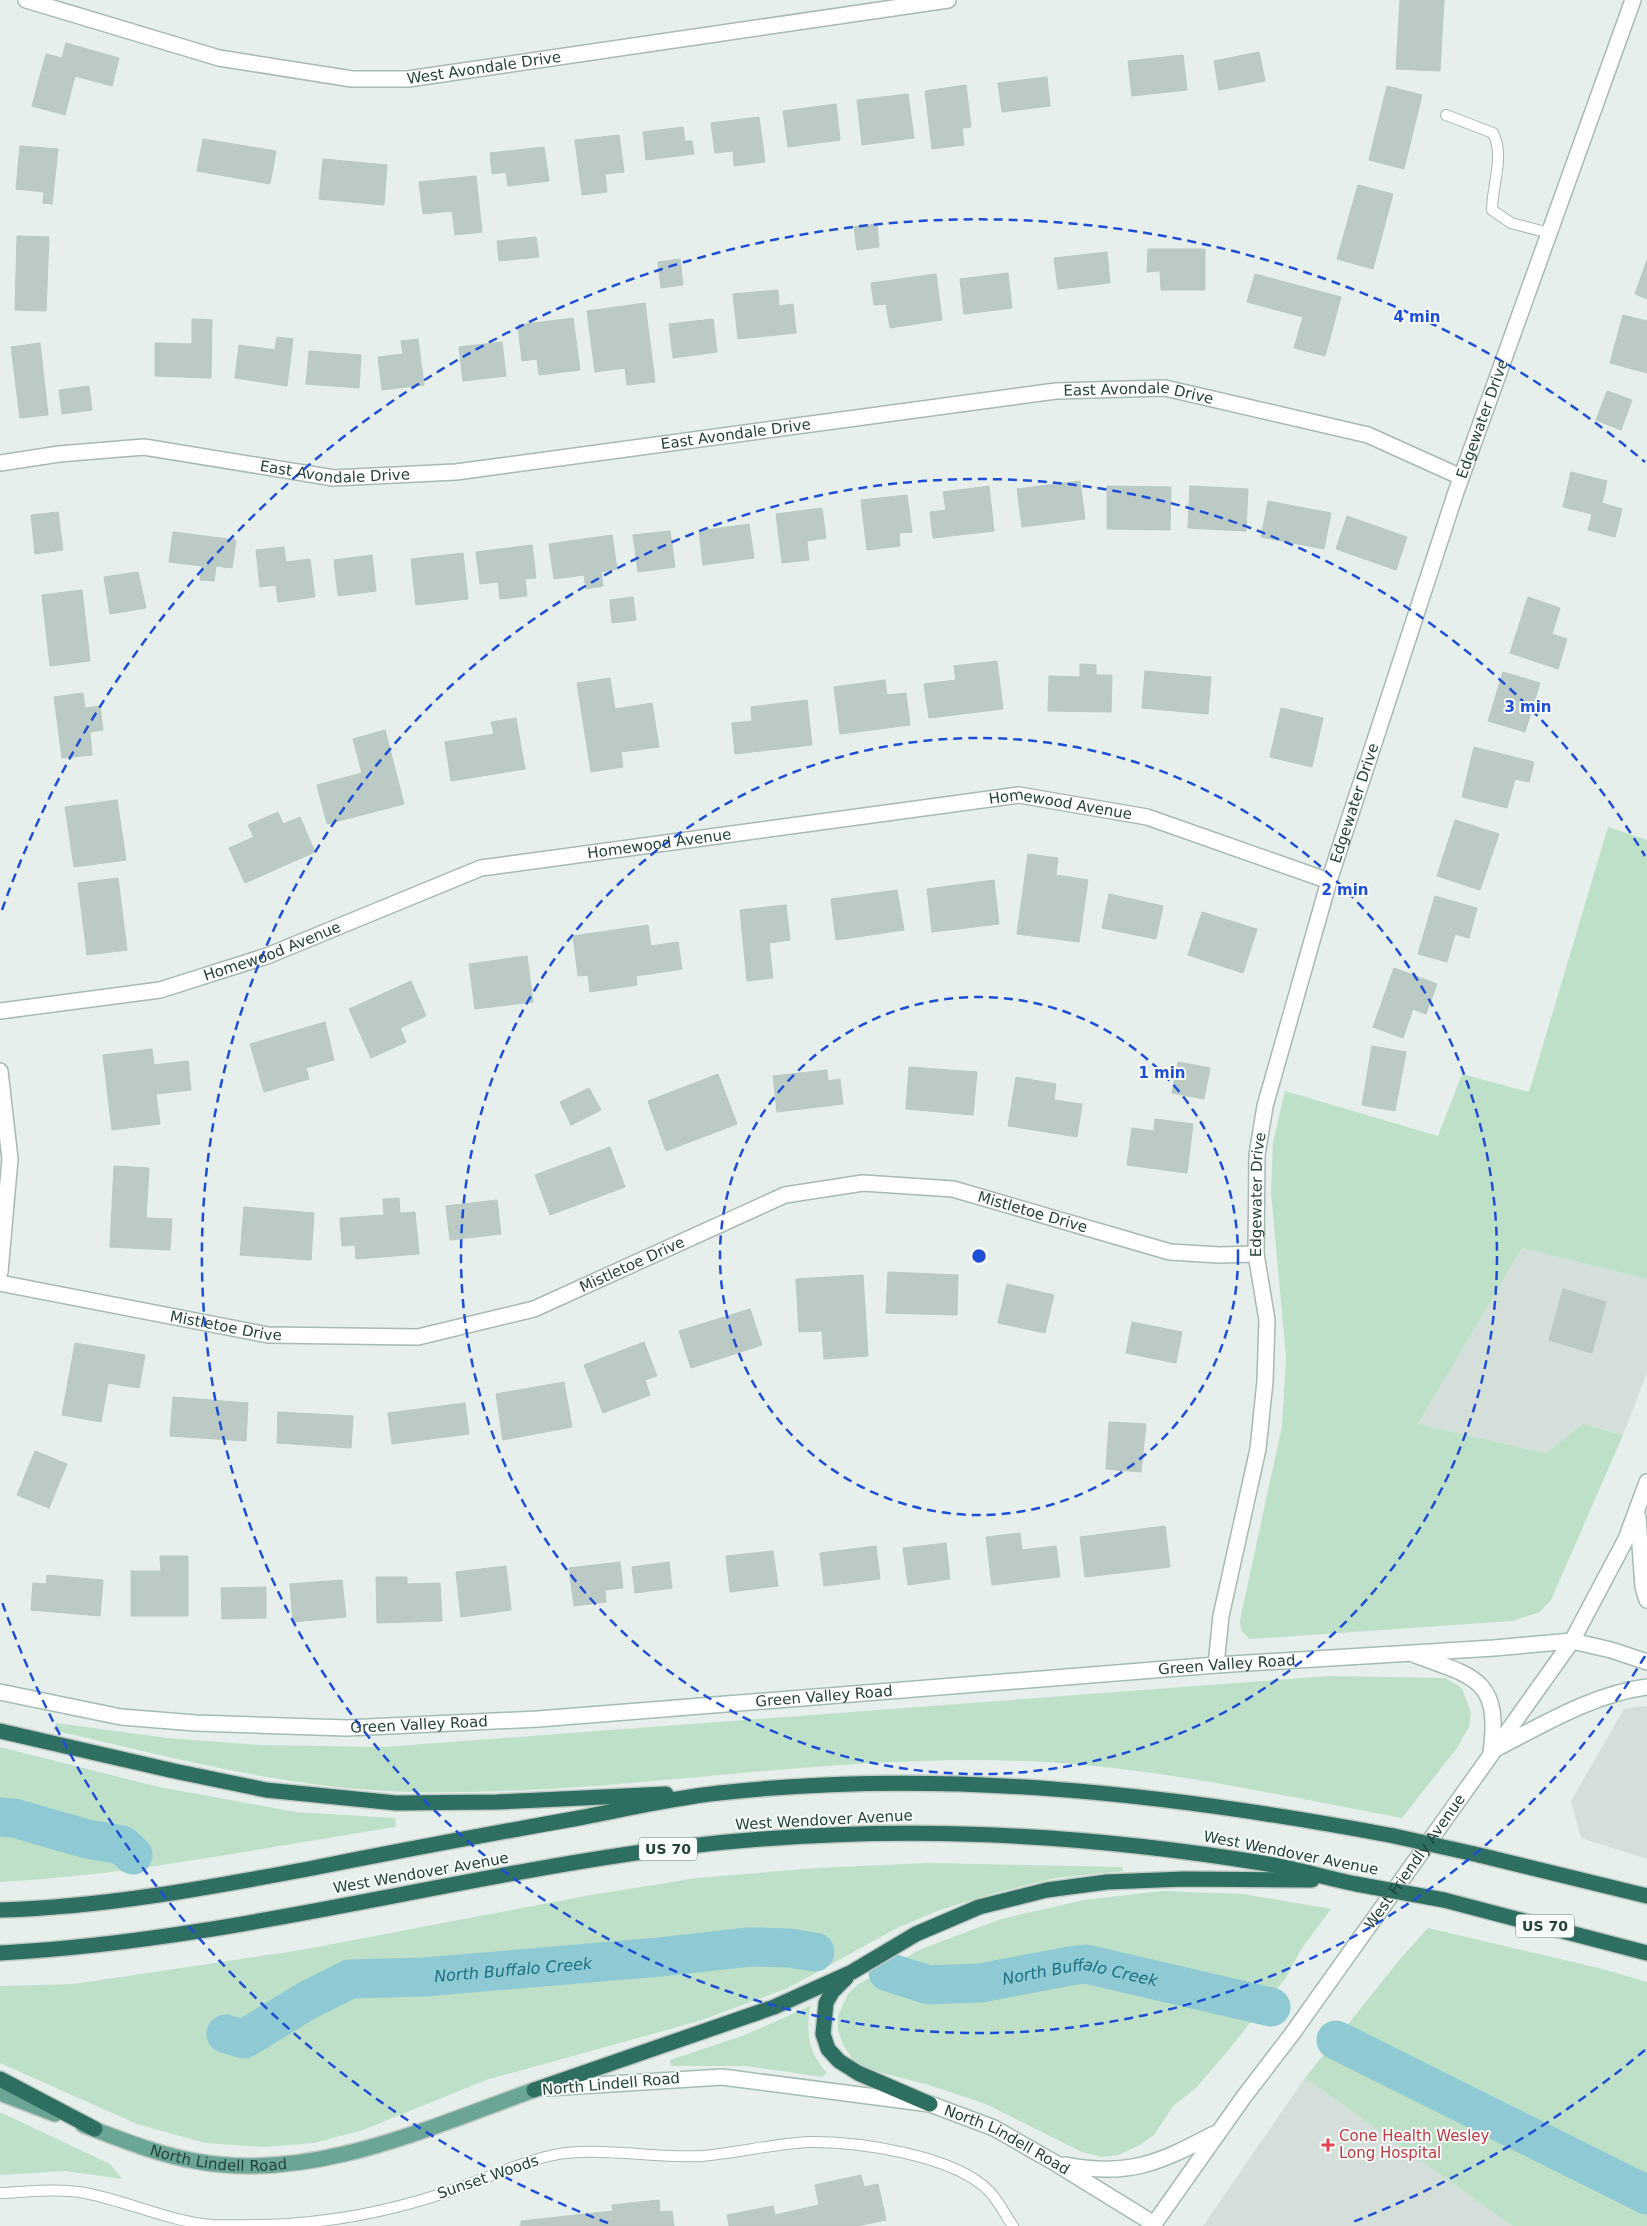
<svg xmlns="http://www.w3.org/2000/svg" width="1647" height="2226" viewBox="0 0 1647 2226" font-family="'DejaVu Sans',sans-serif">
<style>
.built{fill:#d4dfda}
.green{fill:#bfe0c8}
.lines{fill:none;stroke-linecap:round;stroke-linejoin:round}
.river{stroke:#8ec9d4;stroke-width:39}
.building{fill:#bbcac4;stroke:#b8c9c2}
.service-casing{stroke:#a8b8b2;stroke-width:12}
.minor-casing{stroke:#a8b8b2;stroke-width:18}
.secondary-casing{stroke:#a4bbb3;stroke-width:18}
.primary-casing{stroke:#c2cac8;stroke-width:18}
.motorway-casing{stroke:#c2cac8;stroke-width:18}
.service{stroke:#fff;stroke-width:10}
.minor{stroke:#fff;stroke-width:15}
.secondary{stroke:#fff;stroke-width:15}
.primary{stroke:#6aa596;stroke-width:15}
.motorway{stroke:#2f6f62;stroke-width:15}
.motorway-bridge-casing{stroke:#c2cac8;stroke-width:18;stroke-linecap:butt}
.motorway-bridge{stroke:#2f6f62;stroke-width:15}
.ring{fill:none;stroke:#1d4ed8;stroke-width:2.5;stroke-dasharray:9 6}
.health-dot{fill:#e0444e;stroke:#f7fbf9;stroke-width:2}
.labels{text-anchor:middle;stroke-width:4;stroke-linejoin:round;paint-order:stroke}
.shield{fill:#f7fbf9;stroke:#637a73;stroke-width:1}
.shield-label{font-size:14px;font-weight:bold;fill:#24423a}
.street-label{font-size:15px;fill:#24423a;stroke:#f7fbf9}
.health-label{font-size:15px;fill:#be3a42;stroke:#f7fbf9;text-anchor:start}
.water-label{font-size:16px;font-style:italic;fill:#1c6f80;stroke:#f7fbf9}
.centre{fill:#1d4ed8;stroke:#f7fbf9;stroke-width:2.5}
.ring-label{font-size:15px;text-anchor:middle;font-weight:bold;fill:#1d4ed8;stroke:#f7fbf9;stroke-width:4;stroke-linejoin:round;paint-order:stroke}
</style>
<rect width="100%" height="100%" fill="#e6efeb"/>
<!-- built -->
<g class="built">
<path d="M1522 1248 1647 1279V1373L1623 1435 1583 1424 1546 1453 1418 1424Z"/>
<path d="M1641 1706 1647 1707V1859L1581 1838 1571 1801 1624 1709Z"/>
<path d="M1305 2078 1512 2226H1203Z"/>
</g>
<!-- green -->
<g class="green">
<path d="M1608 827 1647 840V1279L1522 1248 1418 1424 1546 1453 1583 1424 1623 1435 1551 1600 1540 1612 1512 1621 1250 1639 1241 1630 1240 1620 1282 1426 1286 1357 1271 1193 1273 1142 1285 1091 1438 1136 1462 1074 1529 1092Z"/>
<path d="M1330 1676 1445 1678 1462 1688 1471 1713 1469 1727 1457 1748 1402 1818C1277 1795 1152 1766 1024 1761 821 1753 620 1796 416 1792 292 1790 174 1758 53 1730L56 1723 168 1738 260 1745 384 1747Z"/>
<path d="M0 1747 159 1787 296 1812 395 1818 396 1827C264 1847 133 1875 0 1882Z"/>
<path d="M927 1863 1122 1867 1123 1871 1056 1878 991 1894 940 1910 897 1928 788 1988 699 2021 486 2080 363 2130 314 2143 264 2147 205 2143 137 2124 0 2063V1986L74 1984 301 1950 591 1895 697 1878 817 1868Z"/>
<path d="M1161 1891 1243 1894 1331 1909 1302 1948 1285 1979 1226 2053 1195 2089 1173 2106 1154 2135 1138 2146 1118 2155 1101 2157 1082 2152 986 2104 929 2085 867 2069 854 2061 843 2045 838 2030V2016L848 1994 857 1985 921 1949 1001 1919 1084 1900Z"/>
<path d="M1428 1928 1603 1969 1647 1982V2226H1512L1305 2078 1401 1958Z"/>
<path d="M810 2006C806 2034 808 2052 827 2073L822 2077 746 2066H671L670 2060 745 2035Z"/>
<path d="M0 2112 110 2164 122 2179 65 2171 0 2175Z"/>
</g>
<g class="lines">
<!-- river -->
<g class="river">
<path d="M0 1817 14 1818 87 1839 122 1845 133 1855"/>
<path id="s1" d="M888 1972 929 1985 980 1983 1070 1966 1086 1964 1271 2007"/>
<path id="s2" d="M226 2034 244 2039 308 2000 350 1979 424 1977 660 1957 749 1947 789 1948 815 1952"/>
<path d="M1336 2040 1647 2195"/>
</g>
</g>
<!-- building -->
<g class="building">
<path d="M1400 0H1444L1440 71 1396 69Z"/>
<path d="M66 43 119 58 112 86 75 76 65 115 32 106 46 54 62 58Z"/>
<path d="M1259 52 1265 81 1219 90 1214 61Z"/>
<path d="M1183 55 1187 90 1132 96 1128 61Z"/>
<path d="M1047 77 1050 106 1002 112 998 83Z"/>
<path d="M966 85 971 127 962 128 964 145 932 149 925 91Z"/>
<path d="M1387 86 1422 95 1404 169 1369 160Z"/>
<path d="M908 94 914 138 862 145 857 100Z"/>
<path d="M836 104 840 140 788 147 783 111Z"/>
<path d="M759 117 765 162 734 166 733 151 715 153 711 123Z"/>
<path d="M683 127 685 141H692L694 154 646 160 643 132Z"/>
<path d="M619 135 624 172 605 174 607 192 582 195 575 140Z"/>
<path d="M203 139 276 151 270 184 197 171Z"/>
<path d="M20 146 58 149 52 204 43 203 44 192 16 189Z"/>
<path d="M544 147 549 181 508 186 506 172 492 174 490 153Z"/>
<path d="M323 159 387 165 384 205 319 199Z"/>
<path d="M476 176 482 232 455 235 452 211 423 214 419 182Z"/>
<path d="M1358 185 1393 194 1373 269 1337 259Z"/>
<path d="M877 224 879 247 857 250 854 227Z"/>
<path d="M17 236 49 237 46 311 15 310Z"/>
<path d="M536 237 539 257 499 261 497 241Z"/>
<path d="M1148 249H1205V290H1161L1160 271 1147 272Z"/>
<path d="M1107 252 1110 283 1058 289 1054 258Z"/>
<path d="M680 259 683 285 661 288 658 262Z"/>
<path d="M1647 260V299L1635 294Z"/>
<path d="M1008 273 1012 308 964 314 960 279Z"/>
<path d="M936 274 942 320 890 328 886 304 874 305 871 283Z"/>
<path d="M1255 274 1341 297 1325 356 1294 348 1303 317 1247 302Z"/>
<path d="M778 290 779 306 793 304 796 333 738 339 733 294Z"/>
<path d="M645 303 655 382 627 385 625 368 595 372 587 311Z"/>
<path d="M1623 315 1647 321V373L1610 363Z"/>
<path d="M573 318 580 370 539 375 537 359 522 361 518 325Z"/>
<path d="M192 319 212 320 211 378 155 376V343L192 344Z"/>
<path d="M713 319 717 352 673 358 669 324Z"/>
<path d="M277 337 293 339 287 386 235 378 239 345 275 350Z"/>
<path d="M418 339 424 385 382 390 378 357 403 354 401 341Z"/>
<path d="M502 342 506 376 463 381 459 347Z"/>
<path d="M40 343 48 415 20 418 11 347Z"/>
<path d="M309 351 361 355 359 388 306 384Z"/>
<path d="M89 386 92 410 62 414 59 390Z"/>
<path d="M1607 391 1632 400 1621 430 1596 420Z"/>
<path d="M1571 472 1607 481 1602 503 1622 509 1615 537 1588 530 1592 514 1563 507Z"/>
<path d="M1080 481 1085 519 1022 527 1017 489Z"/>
<path d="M989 486 994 531 933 538 930 512 946 510 943 492Z"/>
<path d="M1107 486 1171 487 1170 530 1107 529Z"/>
<path d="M1190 486 1248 489 1246 531 1188 528Z"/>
<path d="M907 495 912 532 899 533 900 546 867 550 861 500Z"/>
<path d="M1268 501 1331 513 1324 549 1261 537Z"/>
<path d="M822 508 826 538 807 541 809 560 782 563 776 514Z"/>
<path d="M58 512 63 550 35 554 31 515Z"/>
<path d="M1347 516 1407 537 1396 570 1336 549Z"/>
<path d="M749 524 754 558 703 565 699 531Z"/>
<path d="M670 531 675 567 638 572 633 535Z"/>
<path d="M173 532 236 540 232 568 216 566 214 581 200 580 202 566 169 562Z"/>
<path d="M612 535 617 569 601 572 603 586 586 589 584 575 554 579 549 544Z"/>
<path d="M532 545 536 578 525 579 527 596 500 599 498 582 480 584 476 552Z"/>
<path d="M284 547 286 562 310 559 315 597 278 602 276 585 260 587 256 550Z"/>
<path d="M463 553 468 599 416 605 411 559Z"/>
<path d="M372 555 376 591 338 596 334 560Z"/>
<path d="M138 572 146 608 110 614 104 577Z"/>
<path d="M82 590 90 661 50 666 42 595Z"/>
<path d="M633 597 636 620 612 623 610 600Z"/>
<path d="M1528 597 1560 608 1552 634 1567 639 1558 669 1510 653Z"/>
<path d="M997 661 1003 709 929 718 924 684 956 680 954 666Z"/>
<path d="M1080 664 1096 665V675H1112L1111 712 1048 711 1049 676 1080 677Z"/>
<path d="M1145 671 1211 677 1208 714 1142 708Z"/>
<path d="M1503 672 1540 683 1525 732 1488 721Z"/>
<path d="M610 678 615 709 652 703 659 747 621 752 623 767 591 772 577 683Z"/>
<path d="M885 680 887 695 906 693 910 725 840 734 834 687Z"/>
<path d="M83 693 85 708 100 706 103 730 90 732 92 755 62 758 54 697Z"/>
<path d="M807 700 812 745 735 754 732 723 752 721 751 707Z"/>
<path d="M1281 708 1323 718 1312 767 1270 757Z"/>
<path d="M516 718 525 769 451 781 445 742 494 734 491 722Z"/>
<path d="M385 730 404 804 327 824 317 785 362 773 353 739Z"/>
<path d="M1474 747 1534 762 1529 782 1515 779 1507 808 1462 797Z"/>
<path d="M117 800 126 860 74 867 65 807Z"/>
<path d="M278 812 283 824 300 817 315 852 245 883 229 848 254 837 248 825Z"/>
<path d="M1455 820 1499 834 1480 890 1437 876Z"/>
<path d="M1028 854 1058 858 1056 875 1088 880 1079 942 1017 934Z"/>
<path d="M118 878 127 950 87 955 78 883Z"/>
<path d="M994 880 999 924 932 932 927 889Z"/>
<path d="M897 890 904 930 836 940 831 899Z"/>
<path d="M1109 894 1163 906 1156 939 1102 928Z"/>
<path d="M1435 896 1477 908 1469 938 1455 934 1447 962 1418 954Z"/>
<path d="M786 905 790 940 769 943 773 978 747 981 740 910Z"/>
<path d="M1202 912 1257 929 1243 973 1188 955Z"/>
<path d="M648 925 651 946 678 942 682 969 636 976 637 985 590 992 588 975 578 976 573 936Z"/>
<path d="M527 956 533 1002 475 1009 469 964Z"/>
<path d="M1394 968 1437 984 1426 1014 1413 1009 1403 1038 1373 1027Z"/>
<path d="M411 981 426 1016 400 1028 406 1042 371 1058 349 1009Z"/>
<path d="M325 1022 334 1060 306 1068 309 1079 264 1092 250 1044Z"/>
<path d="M1372 1046 1406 1052 1395 1111 1362 1105Z"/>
<path d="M152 1049 154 1065 188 1061 191 1090 156 1094 160 1124 112 1130 103 1055Z"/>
<path d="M1178 1062 1210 1068 1204 1099 1172 1093Z"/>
<path d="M909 1067 977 1072 973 1115 906 1109Z"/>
<path d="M827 1070 828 1081 840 1079 843 1104 777 1112 773 1076Z"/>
<path d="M718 1074 737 1124 666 1151 648 1101Z"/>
<path d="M1016 1077 1056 1084 1054 1100 1082 1104 1077 1137 1008 1126Z"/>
<path d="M589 1088 601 1110 571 1125 560 1102Z"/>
<path d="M1155 1119 1193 1124 1187 1173 1127 1165 1132 1128 1154 1131Z"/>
<path d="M610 1147 625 1187 550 1215 535 1175Z"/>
<path d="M114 1166 149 1168 146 1218 172 1219 170 1250 110 1247Z"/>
<path d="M399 1198 400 1213 415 1212 419 1254 356 1259 355 1245 342 1246 340 1218 384 1215 383 1199Z"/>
<path d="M497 1200 501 1234 450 1240 446 1206Z"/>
<path d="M244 1207 314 1213 311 1260 240 1255Z"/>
<path d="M888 1272 958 1275 957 1315 886 1313Z"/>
<path d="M863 1275 868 1356 824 1359 822 1331 799 1332 796 1279Z"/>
<path d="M1007 1284 1054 1295 1045 1333 998 1323Z"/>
<path d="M1563 1289 1606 1302 1592 1353 1549 1340Z"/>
<path d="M750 1309 762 1345 691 1368 679 1331Z"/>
<path d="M1132 1322 1182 1332 1176 1363 1126 1353Z"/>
<path d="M644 1342 657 1376 645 1380 650 1395 603 1413 584 1365Z"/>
<path d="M75 1343 145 1355 139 1388 108 1383 101 1422 62 1415Z"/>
<path d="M564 1382 572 1427 503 1440 496 1394Z"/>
<path d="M173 1397 248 1403 246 1441 170 1436Z"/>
<path d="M465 1403 469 1434 392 1444 388 1413Z"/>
<path d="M278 1412 353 1416 351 1448 277 1443Z"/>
<path d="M1109 1422 1146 1424 1141 1472 1106 1469Z"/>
<path d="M35 1451 67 1464 49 1508 17 1495Z"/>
<path d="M1165 1526 1170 1567 1085 1577 1080 1537Z"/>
<path d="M1020 1533 1022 1550 1056 1546 1060 1577 992 1585 986 1537Z"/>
<path d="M946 1543 950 1579 908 1585 903 1548Z"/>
<path d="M876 1546 880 1579 824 1586 820 1553Z"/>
<path d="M773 1551 778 1586 730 1592 726 1556Z"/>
<path d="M160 1556H188V1616H131V1571H161Z"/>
<path d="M620 1562 623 1588 605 1590 606 1602 574 1606 569 1568Z"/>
<path d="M669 1562 672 1588 635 1593 632 1567Z"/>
<path d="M506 1566 511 1610 461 1617 456 1572Z"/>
<path d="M47 1575 103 1580 100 1616 31 1610 33 1583 46 1584Z"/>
<path d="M376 1577H407V1584L440 1583 442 1621 377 1623Z"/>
<path d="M342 1580 346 1617 293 1622 290 1584Z"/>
<path d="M266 1587V1618L222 1619 221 1588Z"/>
<path d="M861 2175 864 2187 878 2184 886 2220 857 2226H729L727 2215 773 2206 775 2215 819 2205 815 2185Z"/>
<path d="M659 2200 660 2212 672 2211 674 2226H519H521V2221L613 2211 612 2205Z"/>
</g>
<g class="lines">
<!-- service casing -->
<g class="service-casing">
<g id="service">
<path d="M1446 115 1493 133C1505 156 1492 185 1492 210L1511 223 1549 233"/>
<path d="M0 2193C27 2192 58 2188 85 2193 127 2201 171 2222 213 2225 237 2226 264 2225 288 2224 348 2220 407 2207 464 2186 492 2176 519 2163 549 2156 594 2145 655 2159 702 2156 737 2153 772 2144 808 2142 856 2141 954 2155 989 2191 998 2200 1005 2215 1013 2226"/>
</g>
</g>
<!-- minor casing -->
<g class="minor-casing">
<g id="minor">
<path id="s3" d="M26 0 219 58 352 79H408L948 0"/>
<path id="s4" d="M0 463 59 454 144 447 334 478 456 472 1056 391 1165 388 1368 435 1461 477"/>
<path id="s5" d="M0 1011 160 990 267 956 481 868 1019 795 1147 817 1329 881"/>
<path d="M0 1071 10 1159 0 1272"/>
<path id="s6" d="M0 1283 268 1335 418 1337 534 1309 785 1195 863 1183 953 1189 1170 1252 1219 1255 1256 1254"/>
<path id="s7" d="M1216 1665 1221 1616 1258 1449 1265 1381 1267 1320 1256 1254 1257 1155 1265 1106 1329 881 1456 492 1633 0"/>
</g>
</g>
<!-- secondary casing -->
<g class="secondary-casing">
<g id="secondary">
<path d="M1638 1517 1643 1587 1647 1600"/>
<path d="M1415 1655C1476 1677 1501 1680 1491 1753"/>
<path id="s8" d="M0 1692 121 1717 196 1723 347 1728 538 1719 1216 1665 1494 1648 1572 1641 1611 1650 1647 1662"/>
<path d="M1499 1747C1546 1723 1594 1694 1647 1687"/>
<path id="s9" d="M548 2088 722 2077 930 2104 994 2128 1057 2164 1154 2224"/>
<path d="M1065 2165C1129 2177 1159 2163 1214 2134"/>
<path id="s10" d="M1150 2226 1154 2224 1243 2098 1292 2034 1572 1641 1626 1539 1647 1482"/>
</g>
</g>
<!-- primary casing -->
<g class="primary-casing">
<g id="primary">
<path d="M0 2093 55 2114"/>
<path id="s11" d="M83 2125C120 2139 156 2154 195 2161 309 2183 428 2128 534 2090"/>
</g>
</g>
<!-- motorway casing -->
<g class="motorway-casing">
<g id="motorway">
<path d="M0 1731 174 1771 266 1790 396 1803 497 1802 666 1794"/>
<path d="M1479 1855 1647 1896"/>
<path d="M1444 1900 1647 1953"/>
<path d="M0 1910C104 1907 206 1888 308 1869 398 1851 489 1834 579 1818 625 1809 672 1798 719 1793 944 1768 1173 1794 1394 1836"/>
<path d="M0 1953C227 1941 447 1877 672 1848 874 1823 1068 1831 1268 1864 1298 1869 1326 1878 1356 1884"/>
<path d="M846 1978 832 1992 826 2003 823 2034 828 2049 839 2061 858 2073 930 2104"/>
<path d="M0 2079 95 2129"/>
<path d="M534 2090 774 2007 852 1972 916 1934 979 1907 1047 1890 1107 1882 1184 1879 1312 1880"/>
</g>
</g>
<!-- service -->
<use href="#service" class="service"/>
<!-- minor -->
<use href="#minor" class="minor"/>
<!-- secondary -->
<use href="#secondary" class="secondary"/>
<!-- primary -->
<use href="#primary" class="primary"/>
<!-- motorway -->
<use href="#motorway" class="motorway"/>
<!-- motorway-bridge casing -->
<g class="motorway-bridge-casing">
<g id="motorway-bridge">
<path d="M1394 1836 1479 1855"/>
<path d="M1356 1884 1444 1900"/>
</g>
</g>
<!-- motorway-bridge -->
<use href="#motorway-bridge" class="motorway-bridge"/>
</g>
<!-- distance rings -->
<g class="ring">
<circle cx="979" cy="1256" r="259"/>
<circle cx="979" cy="1256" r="518"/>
<path d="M1645 1656A777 777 0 1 1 1645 856"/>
<path d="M1645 2050A1036 1036 0 0 1 1350 2223M608 2223A1036 1036 0 0 1 2 1602M2 910A1036 1036 0 0 1 1645 462"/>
</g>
<!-- markers -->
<path class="health-dot" d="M1325.5 2137.5h5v5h5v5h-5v5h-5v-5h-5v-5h5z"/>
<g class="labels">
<!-- shield labels -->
<g class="shield">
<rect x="639" y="1837.5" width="58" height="23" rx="4"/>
<rect x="1516" y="1914.5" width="58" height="23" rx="4"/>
</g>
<g class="shield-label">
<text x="668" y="1854">US 70</text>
<text x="1545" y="1931">US 70</text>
</g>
<!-- street labels -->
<g class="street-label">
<text dy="5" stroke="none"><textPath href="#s3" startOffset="469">West Avondale Drive</textPath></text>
<text dy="5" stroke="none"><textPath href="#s4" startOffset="1148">East Avondale Drive</textPath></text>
<text dy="5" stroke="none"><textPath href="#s7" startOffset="1286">Edgewater Drive</textPath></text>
<text dy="5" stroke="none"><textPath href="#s4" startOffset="742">East Avondale Drive</textPath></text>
<text dy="5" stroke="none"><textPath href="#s4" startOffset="338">East Avondale Drive</textPath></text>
<text dy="5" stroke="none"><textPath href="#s7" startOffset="881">Edgewater Drive</textPath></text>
<text dy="5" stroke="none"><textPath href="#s5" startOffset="1090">Homewood Avenue</textPath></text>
<text dy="5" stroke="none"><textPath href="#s5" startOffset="685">Homewood Avenue</textPath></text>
<text dy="5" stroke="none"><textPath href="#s5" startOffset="280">Homewood Avenue</textPath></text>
<text dy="5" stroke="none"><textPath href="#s7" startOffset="476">Edgewater Drive</textPath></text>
<text dy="5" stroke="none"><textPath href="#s6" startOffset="1070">Mistletoe Drive</textPath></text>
<text dy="5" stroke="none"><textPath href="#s6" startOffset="650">Mistletoe Drive</textPath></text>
<text dy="5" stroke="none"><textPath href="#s6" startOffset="230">Mistletoe Drive</textPath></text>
<text dy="5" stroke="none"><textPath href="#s8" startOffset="1232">Green Valley Road</textPath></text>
<text dy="5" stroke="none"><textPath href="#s8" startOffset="828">Green Valley Road</textPath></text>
<text dy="5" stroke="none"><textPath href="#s8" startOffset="422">Green Valley Road</textPath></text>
<text transform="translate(824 1820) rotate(-3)" y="5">West Wendover Avenue</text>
<text transform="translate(1291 1853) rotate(11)" y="5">West Wendover Avenue</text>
<text dy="5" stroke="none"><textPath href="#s10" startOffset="451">West Friendly Avenue</textPath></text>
<text transform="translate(421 1873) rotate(-10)" y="5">West Wendover Avenue</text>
<text transform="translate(611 2084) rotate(-5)" y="5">North Lindell Road</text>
<text dy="5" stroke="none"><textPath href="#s9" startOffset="469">North Lindell Road</textPath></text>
<text dy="5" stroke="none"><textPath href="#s11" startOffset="141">North Lindell Road</textPath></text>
<text transform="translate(488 2177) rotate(-19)" y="5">Sunset Woods</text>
</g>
<!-- health labels -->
<g class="health-label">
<text x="1339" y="2141">Cone Health Wesley<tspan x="1339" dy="17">Long Hospital</tspan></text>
</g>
<!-- water labels -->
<g class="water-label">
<text dy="6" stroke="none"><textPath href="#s2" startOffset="304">North Buffalo Creek</textPath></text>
<text dy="6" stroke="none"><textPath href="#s1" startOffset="196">North Buffalo Creek</textPath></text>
</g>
</g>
<circle cx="979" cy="1256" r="8" class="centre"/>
<g class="ring-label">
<text x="1417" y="322">4 min</text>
<text x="1528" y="712">3 min</text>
<text x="1345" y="895">2 min</text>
<text x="1162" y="1078">1 min</text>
</g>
</svg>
